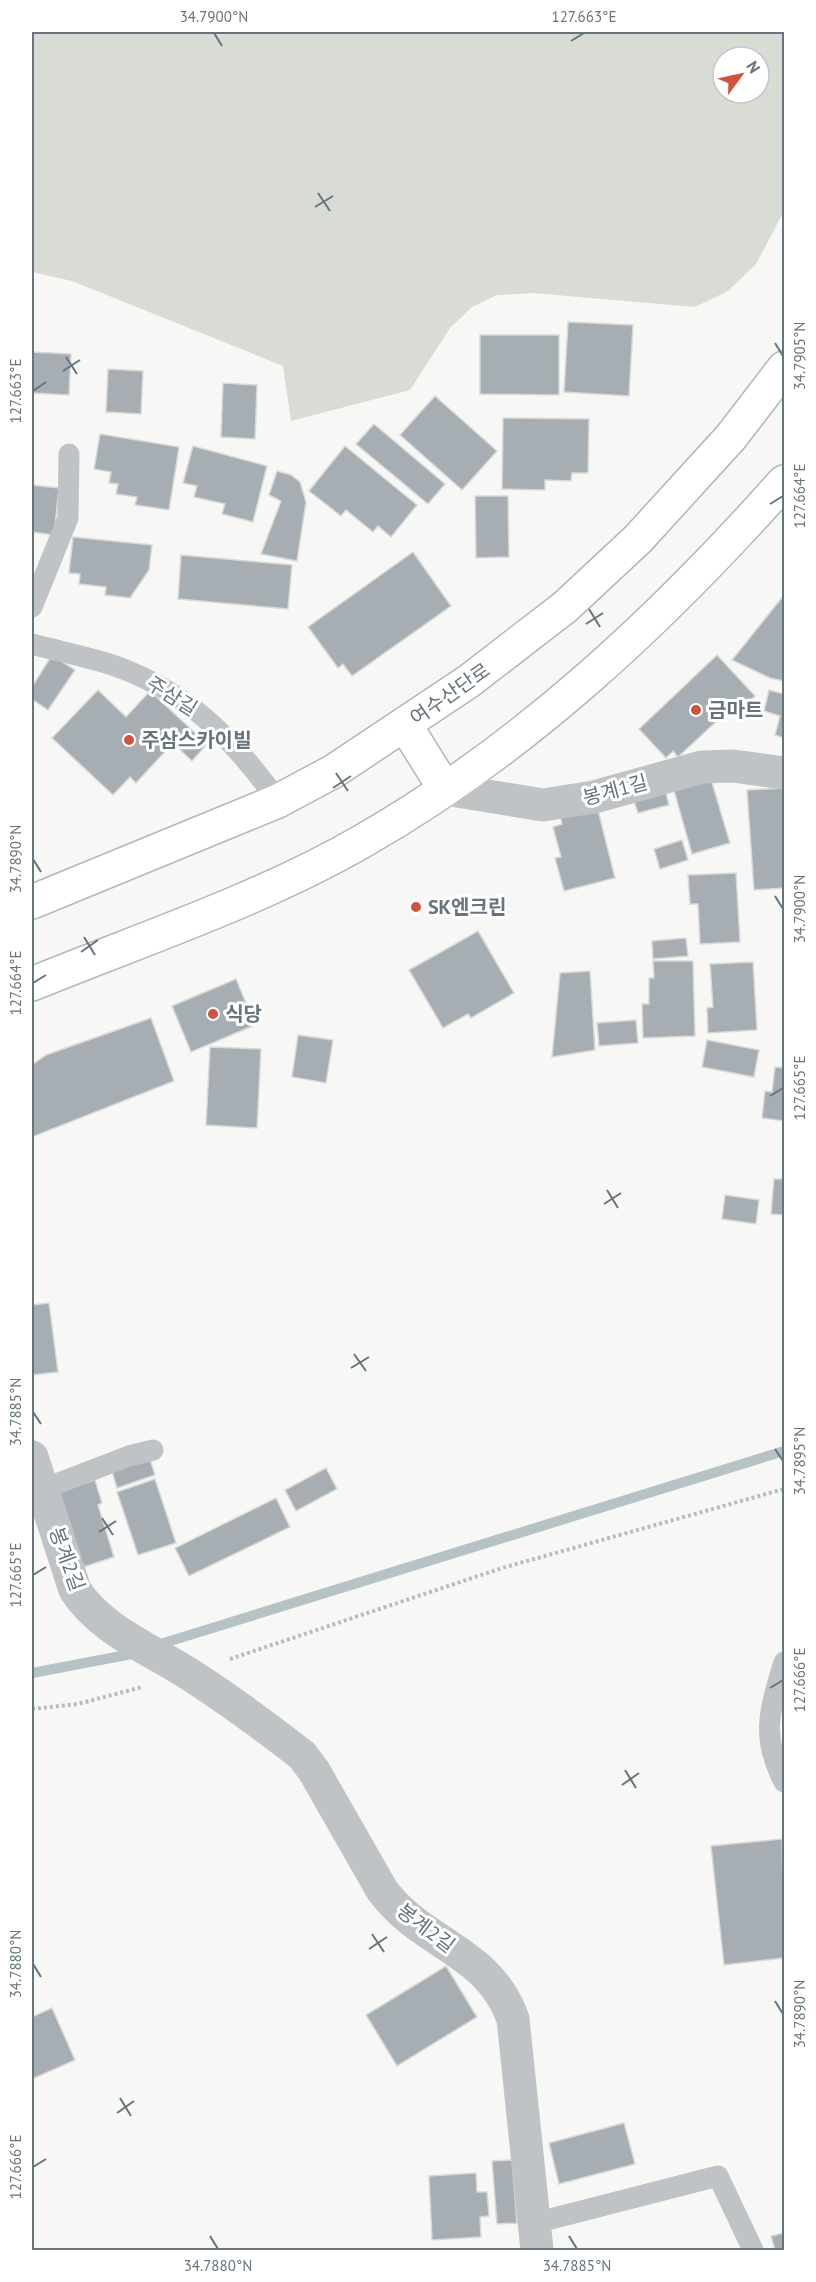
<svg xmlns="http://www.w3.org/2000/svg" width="816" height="2282" viewBox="0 0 816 2282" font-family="'PT Sans','Noto Sans KR',sans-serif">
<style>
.green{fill:#d8dcd4;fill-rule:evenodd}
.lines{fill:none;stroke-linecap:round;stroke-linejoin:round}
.stream{stroke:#b6c2c4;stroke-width:10}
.building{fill:#a7aeb3;stroke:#d9d9d7;stroke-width:1.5}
.secondary-casing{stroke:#b2b7ba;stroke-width:36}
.path{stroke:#b9bcbe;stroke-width:4;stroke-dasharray:3 3;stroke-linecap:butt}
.lane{stroke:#bfc3c6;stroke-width:21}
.street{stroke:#bfc3c6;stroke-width:33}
.secondary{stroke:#fff;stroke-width:33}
.ticks{fill:none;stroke:#66747c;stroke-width:2}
.poi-dot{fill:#cf533d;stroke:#fff;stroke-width:2}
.labels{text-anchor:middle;stroke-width:6;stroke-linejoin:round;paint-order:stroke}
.street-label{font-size:20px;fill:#66747c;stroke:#fff}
.poi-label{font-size:20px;font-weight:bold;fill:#66747c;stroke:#fff;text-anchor:start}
.neatline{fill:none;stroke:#66747c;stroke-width:2}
.ticks-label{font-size:15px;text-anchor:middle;fill:#66747c}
</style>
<rect width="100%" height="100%" fill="#f7f7f5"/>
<!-- green -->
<path class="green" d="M32 32H784V211L756 264 728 291 695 307 533 293 497 295 472 307 450 328 410 390 291 421 283 366 72 281 32 272ZM723 57H759V93H723Z"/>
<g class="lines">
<!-- stream -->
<g class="stream">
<path d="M154 1646 784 1451"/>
<path d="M32 1673 137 1653"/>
</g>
</g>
<!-- building -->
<g class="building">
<path d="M568 322 633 325 629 396 564 392Z"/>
<path d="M480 335H559V395L480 394Z"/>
<path d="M32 352 71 354 69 395 32 393Z"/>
<path d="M108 369 143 371 141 414 106 412Z"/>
<path d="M223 383 257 385 255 439 221 437Z"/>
<path d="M435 396 497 451 462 490 400 435Z"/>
<path d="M503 418 589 419 588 473H572L571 481 545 480V490L502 489Z"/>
<path d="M374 424 445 484 428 504 356 444Z"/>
<path d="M100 434 179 447 169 510 135 505 137 497 116 494 118 484 109 483 111 472 94 469Z"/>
<path d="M193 446 267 466 253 522 222 514 225 504 194 497 197 486 183 483Z"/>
<path d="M345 446 417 505 391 537 378 526 373 532 346 510 341 516 309 491Z"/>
<path d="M277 471 291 475 300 482 306 502 297 561 261 554 281 501 269 495Z"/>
<path d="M32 485 59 488 54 535 32 532Z"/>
<path d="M475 496H508L509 557 476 558Z"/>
<path d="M73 537 152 545 149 570 130 598 105 595 106 587 79 584 80 574 69 573Z"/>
<path d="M413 552 451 606 352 676 343 664 338 668 308 627Z"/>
<path d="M181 555 292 565 288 609 178 599Z"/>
<path d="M784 595V681L770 678 732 660Z"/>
<path d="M52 655 75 670 48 710 32 699V687Z"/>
<path d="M717 655 755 696 738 712 733 706 678 757 673 751 666 758 639 729Z"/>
<path d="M98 690 126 717 150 691 207 744 192 761 173 743 136 783 130 777 113 795 52 738Z"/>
<path d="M769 690 784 694V738L775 735 780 716 764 711Z"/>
<path d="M710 776 730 843 692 854 673 787Z"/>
<path d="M784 788V888L754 890 747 790Z"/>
<path d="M665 789 669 805 638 813 633 798Z"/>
<path d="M597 806 615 878 564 891 555 858 561 857 553 827 562 824 560 815Z"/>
<path d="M682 840 688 860 660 869 654 849Z"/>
<path d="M736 873 740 942 700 944 698 904H690L688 875Z"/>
<path d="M478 931 514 993 471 1018 468 1014 443 1028 409 970Z"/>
<path d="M686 938 688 956 653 959 652 941Z"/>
<path d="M653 961H693L695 1036 643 1038 642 1004H649V978H654Z"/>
<path d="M753 962 757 1030 708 1033 707 1008 713 1007 710 964Z"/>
<path d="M590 971 595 1050 552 1057 560 973Z"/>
<path d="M236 979 255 1025 191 1052 172 1006Z"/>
<path d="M151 1018 174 1081 32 1137V1065L46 1055Z"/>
<path d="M636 1020 638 1043 599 1046 597 1023Z"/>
<path d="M298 1035 333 1040 326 1083 292 1077Z"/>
<path d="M707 1040 759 1050 754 1077 702 1067Z"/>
<path d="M210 1047 261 1049 257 1128 206 1125Z"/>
<path d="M775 1067 784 1068V1121L762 1118 765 1091 772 1092Z"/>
<path d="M784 1157V1215L771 1214 774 1179H783Z"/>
<path d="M725 1195 759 1200 756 1224 722 1219Z"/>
<path d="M49 1303 58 1372 32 1375V1305Z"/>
<path d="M149 1456 155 1475 117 1488 111 1468Z"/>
<path d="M326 1468 337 1489 296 1511 285 1490Z"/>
<path d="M155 1479 176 1543 138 1555 117 1492Z"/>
<path d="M95 1480 102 1503 98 1505 114 1557 77 1569 54 1493Z"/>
<path d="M276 1498 290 1527 189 1576 175 1548Z"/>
<path d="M782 1839 784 1958 724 1965 711 1846Z"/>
<path d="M446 1966 477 2017 397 2066 366 2015Z"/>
<path d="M52 2008 75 2060 32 2079V2017Z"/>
<path d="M624 2123 635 2164 559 2184 549 2143Z"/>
<path d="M512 2160 517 2223 497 2224 492 2161Z"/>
<path d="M476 2173 477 2192H487L489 2216 480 2217 481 2237 432 2240 429 2176Z"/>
<path d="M784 2233V2250H775L771 2236Z"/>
</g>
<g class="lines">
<!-- secondary casing -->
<g class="secondary-casing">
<g id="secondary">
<path d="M405 725 445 789"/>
<path d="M32 902 278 801 334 771 469 681 565 607 638 539 731 437 784 368"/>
<path d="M32 984C142 939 258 901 361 842 524 749 661 620 784 482"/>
</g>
</g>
<!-- path -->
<g class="path">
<path d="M230 1659 502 1568 784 1489"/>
<path d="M32 1709 78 1704 142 1687"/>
</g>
<!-- lane -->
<g class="lane">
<path d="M32 607 68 518 69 454"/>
<path d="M32 644C65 653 101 659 133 673 196 700 238 746 278 801"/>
<path d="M43 1489 129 1456 153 1450"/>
<path d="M784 1662C770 1709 760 1736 784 1782"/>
<path d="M535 2223 718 2176 753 2250"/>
</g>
<!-- street -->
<g class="street">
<path d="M445 789 543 805 594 797 702 767 733 766 784 773"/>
<path d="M32 1457 75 1590C101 1630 150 1649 189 1674 228 1699 266 1727 302 1755L314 1771 382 1890C423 1946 488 1949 513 2019L537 2250"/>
</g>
<!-- secondary -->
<use href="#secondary" class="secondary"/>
</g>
<!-- ticks -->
<path class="ticks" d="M214 33 222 46M571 41 584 33M318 193 330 211M315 207 333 196M775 343 783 356M66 357 77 374M63 371 80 360M33 391 46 382M770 504 783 496M589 609 600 627M586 624 603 613M336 773 348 791M333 788 351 776M33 859 41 872M775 896 783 909M84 937 95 955M81 952 98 940M33 983 46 975M770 1096 783 1088M607 1190 618 1208M604 1204 621 1193M354 1354 366 1371M351 1368 369 1357M33 1412 41 1424M775 1449 783 1461M102 1518 113 1535M99 1532 116 1521M33 1575 46 1567M770 1688 783 1680M625 1770 636 1788M622 1785 639 1773M372 1934 384 1952M369 1949 387 1937M33 1964 41 1977M775 2001 783 2014M120 2098 131 2116M117 2113 134 2101M33 2167 46 2159M210 2236 218 2249M569 2236 577 2249"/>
<!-- markers -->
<g class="poi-dot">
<circle cx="696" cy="710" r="6"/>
<circle cx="129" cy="740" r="6"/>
<circle cx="416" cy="907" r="6"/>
<circle cx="213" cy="1014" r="6"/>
</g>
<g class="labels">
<!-- street labels -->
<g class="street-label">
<text transform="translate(450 694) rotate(-35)" y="7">여수산단로</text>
<text transform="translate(172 696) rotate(32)" y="7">주삼길</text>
<text transform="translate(615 790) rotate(-15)" y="7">봉계1길</text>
<text transform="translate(67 1559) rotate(70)" y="7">봉계2길</text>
<text transform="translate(426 1928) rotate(37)" y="7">봉계2길</text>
</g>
<!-- poi labels -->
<g class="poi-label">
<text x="708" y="717">금마트</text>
<text x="141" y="747">주삼스카이빌</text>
<text x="428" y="914">SK엔크린</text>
<text x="225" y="1021">식당</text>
</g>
</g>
<!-- border -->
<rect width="816" height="2282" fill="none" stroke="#ffffff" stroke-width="66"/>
<!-- north arrow -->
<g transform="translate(741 75) rotate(57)"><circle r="28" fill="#ffffff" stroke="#c2c7cb" stroke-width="1.5"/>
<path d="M0-4.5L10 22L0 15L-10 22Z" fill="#cf533d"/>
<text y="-9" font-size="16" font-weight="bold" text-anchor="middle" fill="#66747c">N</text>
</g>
<rect x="33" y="33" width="750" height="2216" class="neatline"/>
<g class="ticks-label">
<text x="214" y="22">34.7900°N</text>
<text x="584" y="22">127.663°E</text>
<text transform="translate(800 356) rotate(-90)" y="5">34.7905°N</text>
<text transform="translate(16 391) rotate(-90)" y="5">127.663°E</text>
<text transform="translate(800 496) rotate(-90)" y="5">127.664°E</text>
<text transform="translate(16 859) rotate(-90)" y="5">34.7890°N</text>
<text transform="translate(800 909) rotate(-90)" y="5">34.7900°N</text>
<text transform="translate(16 983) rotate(-90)" y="5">127.664°E</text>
<text transform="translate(800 1088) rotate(-90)" y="5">127.665°E</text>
<text transform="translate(16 1412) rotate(-90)" y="5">34.7885°N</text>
<text transform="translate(800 1461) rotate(-90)" y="5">34.7895°N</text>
<text transform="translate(16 1575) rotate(-90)" y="5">127.665°E</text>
<text transform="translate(800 1680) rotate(-90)" y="5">127.666°E</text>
<text transform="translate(16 1964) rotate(-90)" y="5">34.7880°N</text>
<text transform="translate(800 2014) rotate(-90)" y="5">34.7890°N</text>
<text transform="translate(16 2167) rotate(-90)" y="5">127.666°E</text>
<text x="218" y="2271">34.7880°N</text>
<text x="577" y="2271">34.7885°N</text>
</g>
</svg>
